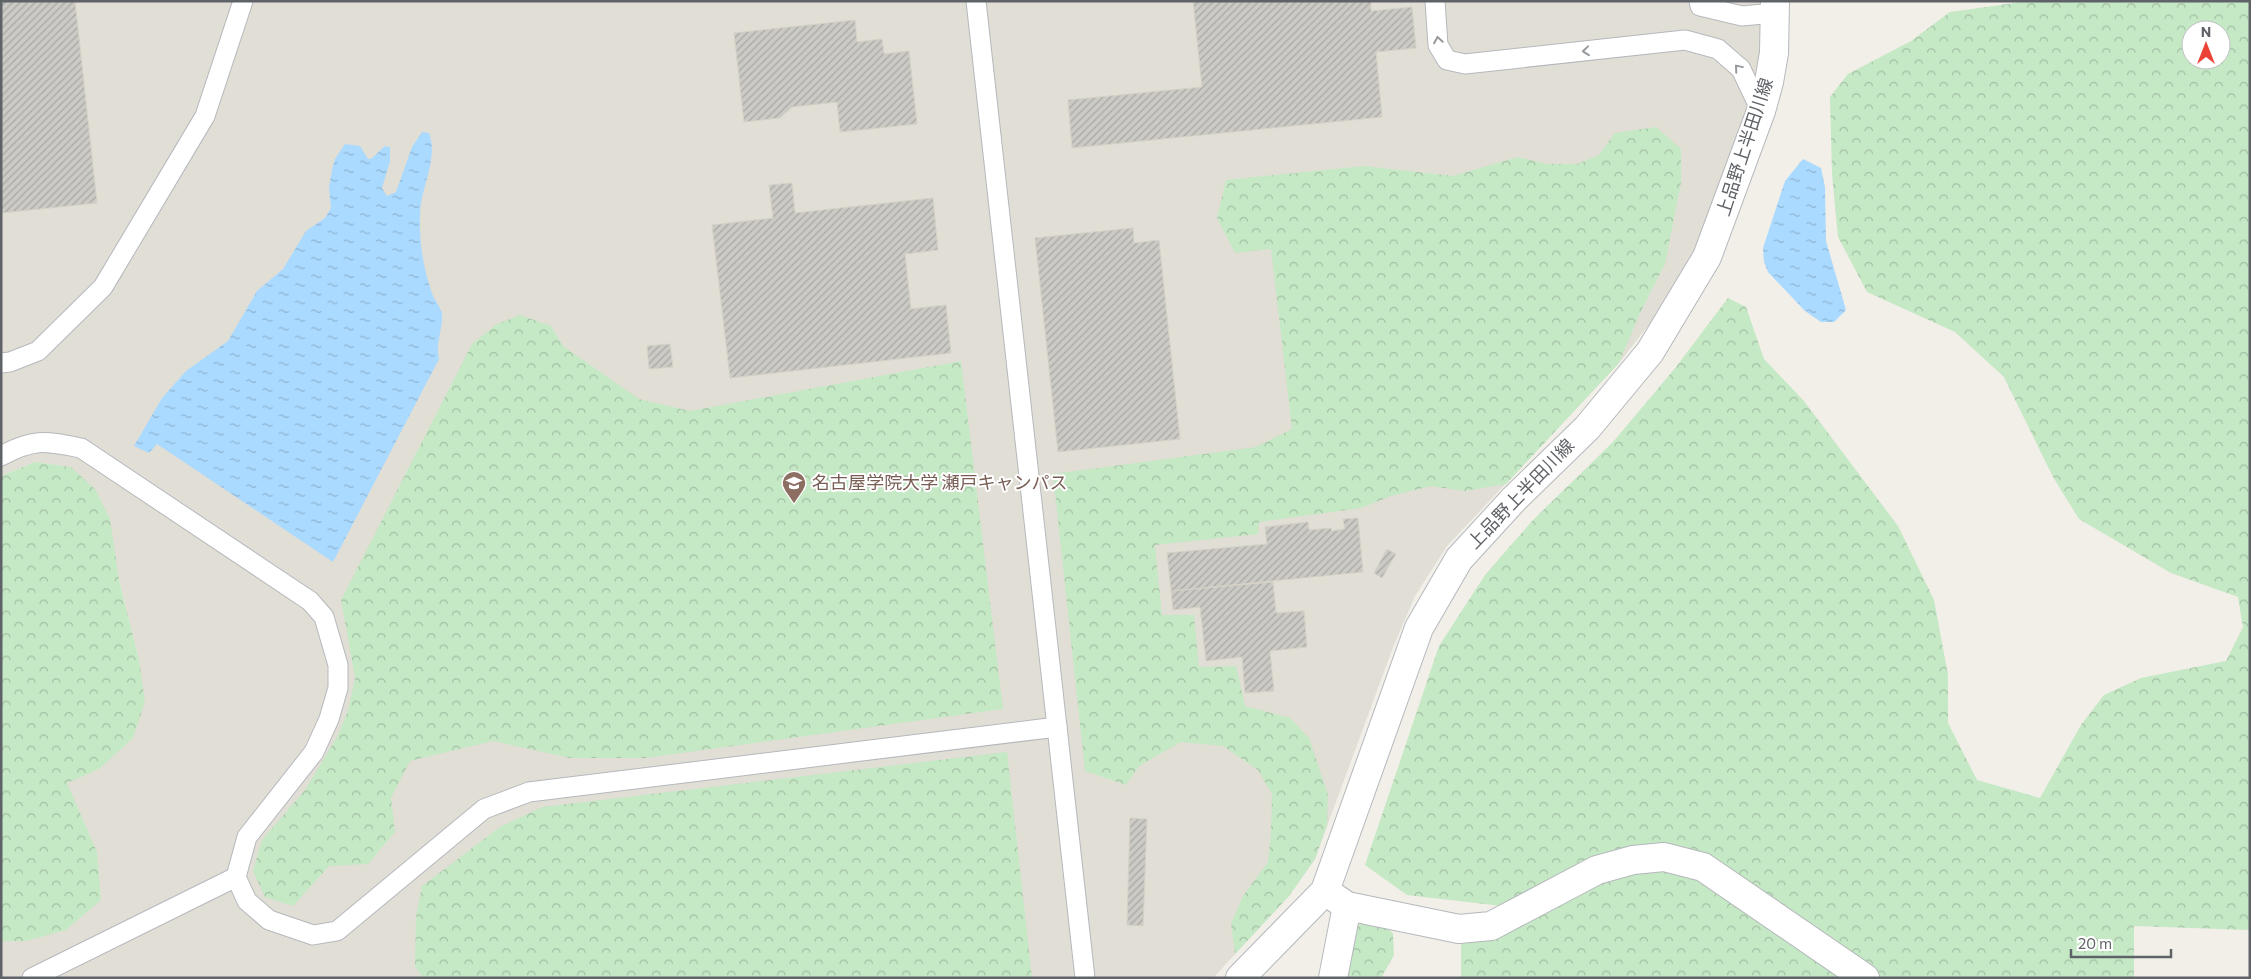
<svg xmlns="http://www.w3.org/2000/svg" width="2251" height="979" viewBox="0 0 2251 979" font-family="Commissioner,'Noto Sans JP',sans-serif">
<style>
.education{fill:#e1ded6}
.forest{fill:url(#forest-crowns);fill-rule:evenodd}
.water{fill:url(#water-ripples)}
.building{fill:url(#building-hatch);stroke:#d6d1c6}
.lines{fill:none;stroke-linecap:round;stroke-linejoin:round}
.service-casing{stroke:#b5b8bc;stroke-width:21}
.minor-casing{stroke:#b5b8bc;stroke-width:30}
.tertiary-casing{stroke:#b5b8bc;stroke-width:30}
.service{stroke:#fff;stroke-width:19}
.minor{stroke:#fff;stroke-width:28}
.tertiary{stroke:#fff;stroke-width:28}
.oneway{stroke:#979a9d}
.labels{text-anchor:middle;stroke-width:4;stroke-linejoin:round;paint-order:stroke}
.street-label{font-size:18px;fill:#5f6368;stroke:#fff}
.education-label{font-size:18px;fill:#785e54;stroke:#fff;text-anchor:start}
</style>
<defs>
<pattern id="forest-crowns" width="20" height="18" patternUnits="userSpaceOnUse" patternTransform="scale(1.25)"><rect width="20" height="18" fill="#c5e8c5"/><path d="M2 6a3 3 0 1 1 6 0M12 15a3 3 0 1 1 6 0" fill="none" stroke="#a3c0a4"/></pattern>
<pattern id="water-ripples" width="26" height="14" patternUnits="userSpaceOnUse" patternTransform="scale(1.25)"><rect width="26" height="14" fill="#aadaff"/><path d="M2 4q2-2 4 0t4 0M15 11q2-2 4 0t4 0" fill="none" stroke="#8eb4d2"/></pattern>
<pattern id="building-hatch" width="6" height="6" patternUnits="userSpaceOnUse" patternTransform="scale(1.25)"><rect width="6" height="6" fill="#cccac5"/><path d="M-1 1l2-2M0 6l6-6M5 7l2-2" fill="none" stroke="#a9a8a4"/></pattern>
</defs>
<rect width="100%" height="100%" fill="#f1efe8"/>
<!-- education -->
<path class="education" d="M1 1H1765L1767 52 1736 149 1681 283 1619 363 1447 546 1415 596 1392 650 1315 859 1289 896 1213 978H1V941H26L97 852 66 782 99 769 139 660 119 580 71 467 35 462 1 476Z"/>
<!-- forest -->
<g class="forest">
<path d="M2029 1H2250V930L2134 926V978H1883L1706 857 1672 847 1502 906 1407 895 1365 865 1439 646 1485 575 1532 521 1613 442 1676 367 1728 298 1746 307 1764 359 1804 401 1898 526 1934 600 1948 675V723L1977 780 2040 798 2081 725 2104 695 2141 678 2226 661 2243 627 2238 597 2171 573 2079 519 2053 477 2004 377 1955 332 1867 292 1838 237 1832 174 1830 97 1848 74 1911 41 1950 12ZM2191 30H2221V60H2191Z"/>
<path d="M1656 127 1681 149V183L1665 264 1640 313 1619 363 1506 484 1465 491 1431 486 1391 496 1361 508 1259 522 1258 534 1155 545 1162 615H1194L1199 667 1236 666 1245 706 1290 718 1309 738 1328 795 1327 825 1315 859 1289 896 1235 954 1231 924 1243 896 1268 862 1271 833 1272 794 1258 770 1223 746 1181 742 1139 766 1126 785 1085 771 1053 474 1256 447 1292 429 1271 249 1235 253 1217 218 1226 180 1364 166 1453 176 1518 157 1547 164H1577L1599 155 1615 133Z"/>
<path d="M520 315 551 326 563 346 639 399 690 411 961 361 1003 709 645 758H570L493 741 410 761 391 798 395 832 368 864 329 866 293 906 265 897 253 871 262 840 305 790 337 737 348 711 355 678 341 600 472 344 497 324Z"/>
<path d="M35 462 71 467 95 489 110 519 119 580 139 660 145 702 133 738 99 769 67 783 97 852 101 900 66 930 26 941H1V476Z"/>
<path d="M1007 752 1032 978H423L415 966 416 916 422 886 500 827 542 807Z"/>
<path d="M1651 869 1696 877 1845 978H1461V944L1488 939 1589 886Z"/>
<path d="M1364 923 1387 927 1393 934 1394 955 1381 978H1344L1354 927Z"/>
</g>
<!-- water -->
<g class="water">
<path d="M422 132 429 133C439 160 420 187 420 215 419 240 423 269 432 293 434 300 441 307 442 314 443 329 435 344 439 359L333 562 157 444 149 453 134 446 162 398 186 371 228 341 257 291 283 269 306 231 325 218 331 208 329 188 332 170 335 159 345 144 360 146 368 159H371L385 146 390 147V161L382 188 387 196 396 192 412 147Z"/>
<path d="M1803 159 1821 168 1825 187 1826 241 1846 310 1834 322H1821L1805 311 1768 272 1764 262 1763 248 1785 181Z"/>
</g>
<!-- building -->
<g class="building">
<path d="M1 1H75L97 203 1 213Z"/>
<path d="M1193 1H1371V11L1412 7 1416 48 1376 52 1382 117 1072 148 1068 100 1202 87Z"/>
<path d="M855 20 857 42 882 39 884 54 909 51 917 124 840 132 837 102 792 107 780 118 744 122 734 33Z"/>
<path d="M792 183 795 213 933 198 938 250 905 254 911 309 946 305 951 353 730 378 712 225 773 218 769 185Z"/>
<path d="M1133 228 1134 243 1159 240 1180 439 1058 452 1035 238Z"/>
<path d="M670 344 673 367 649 369 647 346Z"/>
<path d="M1358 518 1363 572 1171 591 1167 553 1267 544 1265 527 1308 522 1309 530 1331 528 1332 531 1345 529 1343 519Z"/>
<path d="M1387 549 1396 554 1382 578 1374 573Z"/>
<path d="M1273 582 1276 613 1304 611 1307 647 1270 651 1274 691 1245 693 1242 657 1206 661 1200 607 1173 610 1171 591Z"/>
<path d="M1130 818 1147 819 1143 926 1127 925Z"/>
</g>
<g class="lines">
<!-- service casing -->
<g class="service-casing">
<g id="service">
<path d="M976 1 1085 978"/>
<path d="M1435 1 1438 45 1447 60 1465 64 1685 40 1718 49 1741 69 1761 111"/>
<path d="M1699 1 1700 6 1742 16 1774 13"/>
<path d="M1 363 10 362 38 351 103 287 205 116 243 1"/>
<path d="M1 456C34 438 45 441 81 448L310 601 324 617 338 665V688L329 719 314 752 247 837 236 877 247 901 269 920 313 935 337 931 484 809 529 792 1057 727"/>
<path d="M32 978 236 877"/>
</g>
</g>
<!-- minor casing -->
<g class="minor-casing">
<g id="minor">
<path d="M1325 891 1347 906 1459 929 1491 926 1597 870 1633 860 1664 857 1703 867 1865 978"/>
<path d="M1333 978 1347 906"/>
</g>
</g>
<!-- tertiary casing -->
<g class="tertiary-casing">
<path id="tertiary" d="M1240 978 1325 891 1419 628 1459 559 1514 499 1587 428 1650 352 1707 257 1761 111 1769 82 1774 53 1775 1"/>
</g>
<!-- service -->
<use href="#service" class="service"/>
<!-- minor -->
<use href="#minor" class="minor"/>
<!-- tertiary -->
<use href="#tertiary" class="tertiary"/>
</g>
<!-- one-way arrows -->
<defs><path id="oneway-chevron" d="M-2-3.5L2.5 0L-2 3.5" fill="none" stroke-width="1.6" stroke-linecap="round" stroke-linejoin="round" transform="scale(1.25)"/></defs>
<g class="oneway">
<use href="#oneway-chevron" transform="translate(1438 40) rotate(-99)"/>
<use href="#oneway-chevron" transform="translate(1586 51) rotate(174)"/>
<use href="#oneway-chevron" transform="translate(1738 68) rotate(-130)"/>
</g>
<!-- icons -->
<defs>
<g id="university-pin" transform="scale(1.25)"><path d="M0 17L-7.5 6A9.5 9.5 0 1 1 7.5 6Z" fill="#8d6e63" stroke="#fff"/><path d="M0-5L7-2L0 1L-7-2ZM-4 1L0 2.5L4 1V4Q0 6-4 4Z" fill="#fff"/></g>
</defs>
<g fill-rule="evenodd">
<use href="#university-pin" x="794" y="483"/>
</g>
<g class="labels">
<!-- street labels -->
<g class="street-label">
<text transform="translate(1745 147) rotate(-72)" y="6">上品野上半田川線</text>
<text transform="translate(1521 494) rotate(-46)" y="6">上品野上半田川線</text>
</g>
<!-- education labels -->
<g class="education-label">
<text x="812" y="489">名古屋学院大学 瀬戸キャンパス</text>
</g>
</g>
<!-- border -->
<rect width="2251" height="979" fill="none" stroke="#5f6368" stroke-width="5"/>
<!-- north arrow -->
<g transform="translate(2206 45)"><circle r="24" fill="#ffffff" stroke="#bfc1c3"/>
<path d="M0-4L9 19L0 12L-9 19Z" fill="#ea4335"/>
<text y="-8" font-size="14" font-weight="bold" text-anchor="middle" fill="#5f6368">N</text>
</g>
<!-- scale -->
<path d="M2071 949v8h100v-8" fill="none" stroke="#5f6368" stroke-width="2.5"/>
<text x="2078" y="949" font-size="15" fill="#5f6368" stroke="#ffffff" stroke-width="4" paint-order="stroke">20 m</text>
</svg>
